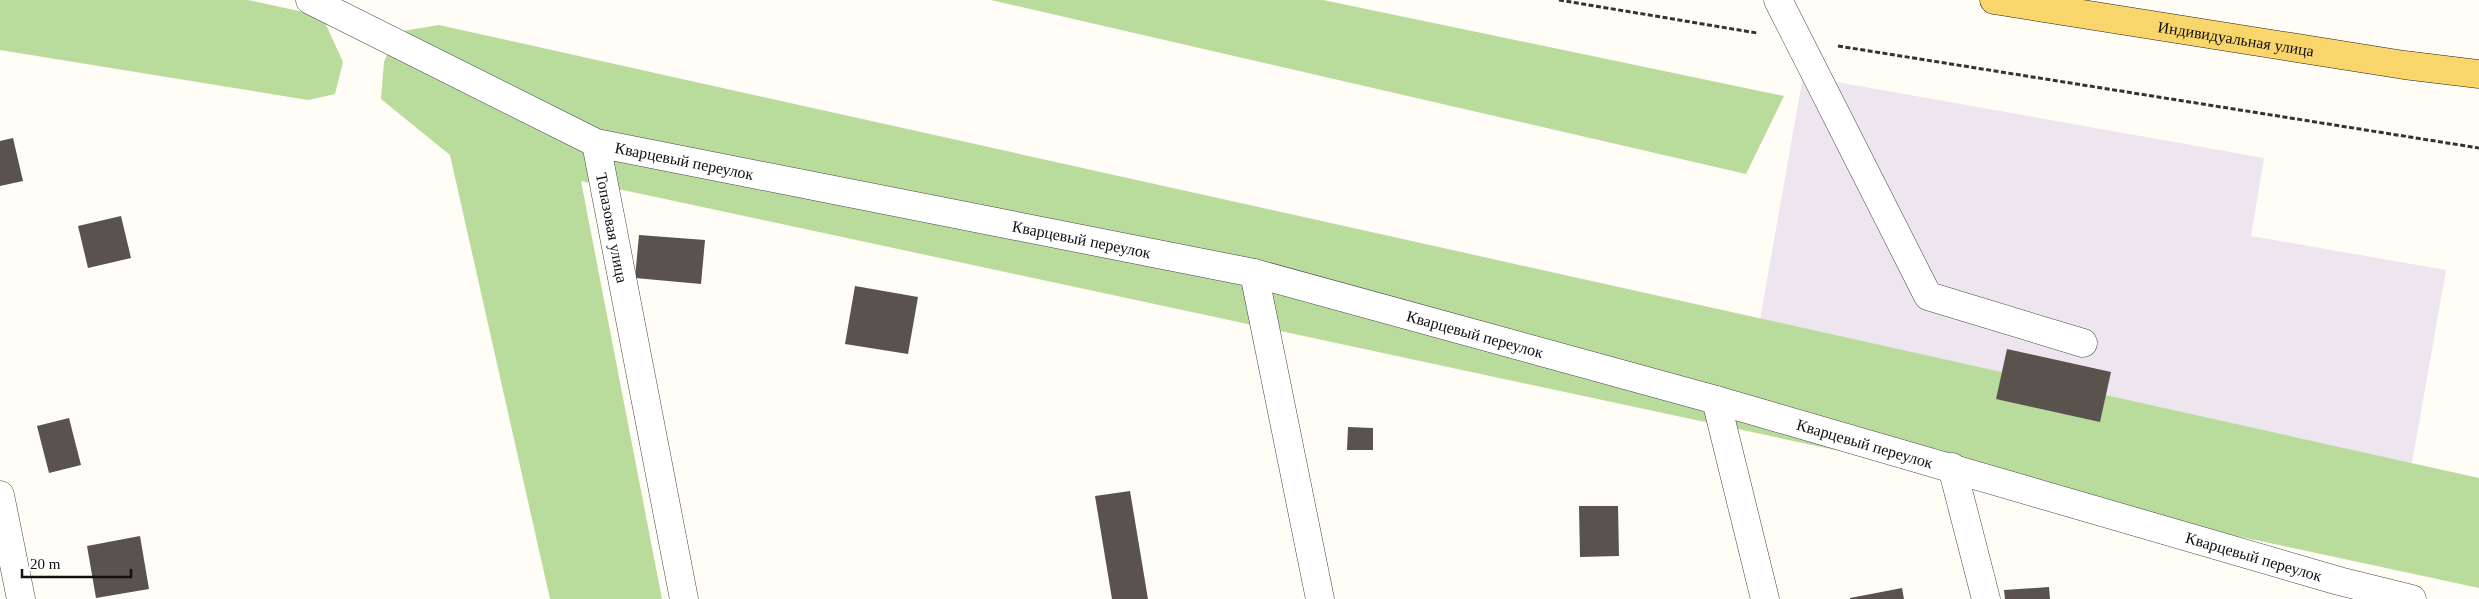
<svg xmlns="http://www.w3.org/2000/svg" width="2479" height="599" viewBox="0 0 2479 599" font-family="Georgia,serif">
<style>
.industrial{fill:#eee6ef}
.forest{fill:#b9dc9c}
.building{fill:#5a524d}
.lines{fill:none;stroke-linecap:round;stroke-linejoin:round}
.minor-casing{stroke:#444;stroke-width:29}
.major-casing{stroke:#222;stroke-width:29}
.path{stroke:#333;stroke-width:3;stroke-dasharray:5 2.5;stroke-linecap:butt}
.minor{stroke:#fff;stroke-width:28}
.major{stroke:#f9d66b;stroke-width:28}
.labels{text-anchor:middle;stroke-width:5;stroke-linejoin:round;paint-order:stroke}
.street-label{font-size:16px;fill:#111;stroke:#fff}
</style>
<rect width="100%" height="100%" fill="#fffdf5"/>
<!-- industrial -->
<path class="industrial" d="M1803 76 2264 158 2251 236 2446 270 2407 491 1750 376Z"/>
<!-- forest -->
<g class="forest">
<path d="M0 0H248L322 16 343 62 335 94 308 100 0 50Z"/>
<path d="M991 0H1323L1784 96 1746 174Z"/>
<path d="M439 25 2479 478V588L581 181 662 599H550L450 155 381 99 384 62 397 32Z"/>
</g>
<!-- building -->
<g class="building">
<path d="M13 138 23 181 0 186V141Z"/>
<path d="M121 216 131 258 88 268 78 226Z"/>
<path d="M639 235 705 240 701 284 635 278Z"/>
<path d="M855 286 918 297 908 354 845 344Z"/>
<path d="M2007 349 2111 372 2100 422 1996 399Z"/>
<path d="M69 418 81 465 49 473 37 426Z"/>
<path d="M1348 427 1373 428V450H1347Z"/>
<path d="M1130 491 1148 599H1112L1095 496Z"/>
<path d="M1579 506H1618L1619 556 1580 557Z"/>
<path d="M140 536 149 589 96 598 87 546Z"/>
<path d="M2049 587 2050 599H2005L2004 590Z"/>
<path d="M1902 588 1904 599H1850V598Z"/>
</g>
<g class="lines">
<!-- minor casing -->
<g class="minor-casing">
<g id="minor">
<path id="s1" d="M310 0 596 143 684 599"/>
<path d="M1778 0 1928 296 2083 343"/>
<path id="s2" d="M596 143 1254 273 1716 400 2339 581 2412 599"/>
<path d="M1254 273 1320 599"/>
<path d="M1716 400 1765 599"/>
<path d="M1952 467 1986 599"/>
<path d="M0 495 21 599"/>
</g>
</g>
<!-- major casing -->
<g class="major-casing">
<g id="major">
<path id="s3" d="M1994 0 2404 65 2479 74"/>
</g>
</g>
<!-- path -->
<g class="path">
<path d="M1559 0 1757 33"/>
<path d="M1838 46 2479 148"/>
</g>
<!-- minor -->
<use href="#minor" class="minor"/>
<!-- major -->
<use href="#major" class="major"/>
</g>
<g class="labels">
<!-- street labels -->
<g class="street-label">
<text dy="6" stroke="none"><textPath href="#s3" startOffset="245">Индивидуальная улица</textPath></text>
<text dy="6" stroke="none"><textPath href="#s2" startOffset="90">Кварцевый переулок</textPath></text>
<text dy="6" stroke="none"><textPath href="#s1" startOffset="406">Топазовая улица</textPath></text>
<text dy="6" stroke="none"><textPath href="#s2" startOffset="495">Кварцевый переулок</textPath></text>
<text dy="6" stroke="none"><textPath href="#s2" startOffset="900">Кварцевый переулок</textPath></text>
<text dy="6" stroke="none"><textPath href="#s2" startOffset="1305">Кварцевый переулок</textPath></text>
<text dy="6" stroke="none"><textPath href="#s2" startOffset="1710">Кварцевый переулок</textPath></text>
</g>
</g>
<!-- scale -->
<path d="M22 569v8h109v-8" fill="none" stroke="#111111" stroke-width="2.5"/>
<text x="30" y="569" font-size="15" fill="#111111" stroke="#ffffff" stroke-width="4" paint-order="stroke">20 m</text>
</svg>
